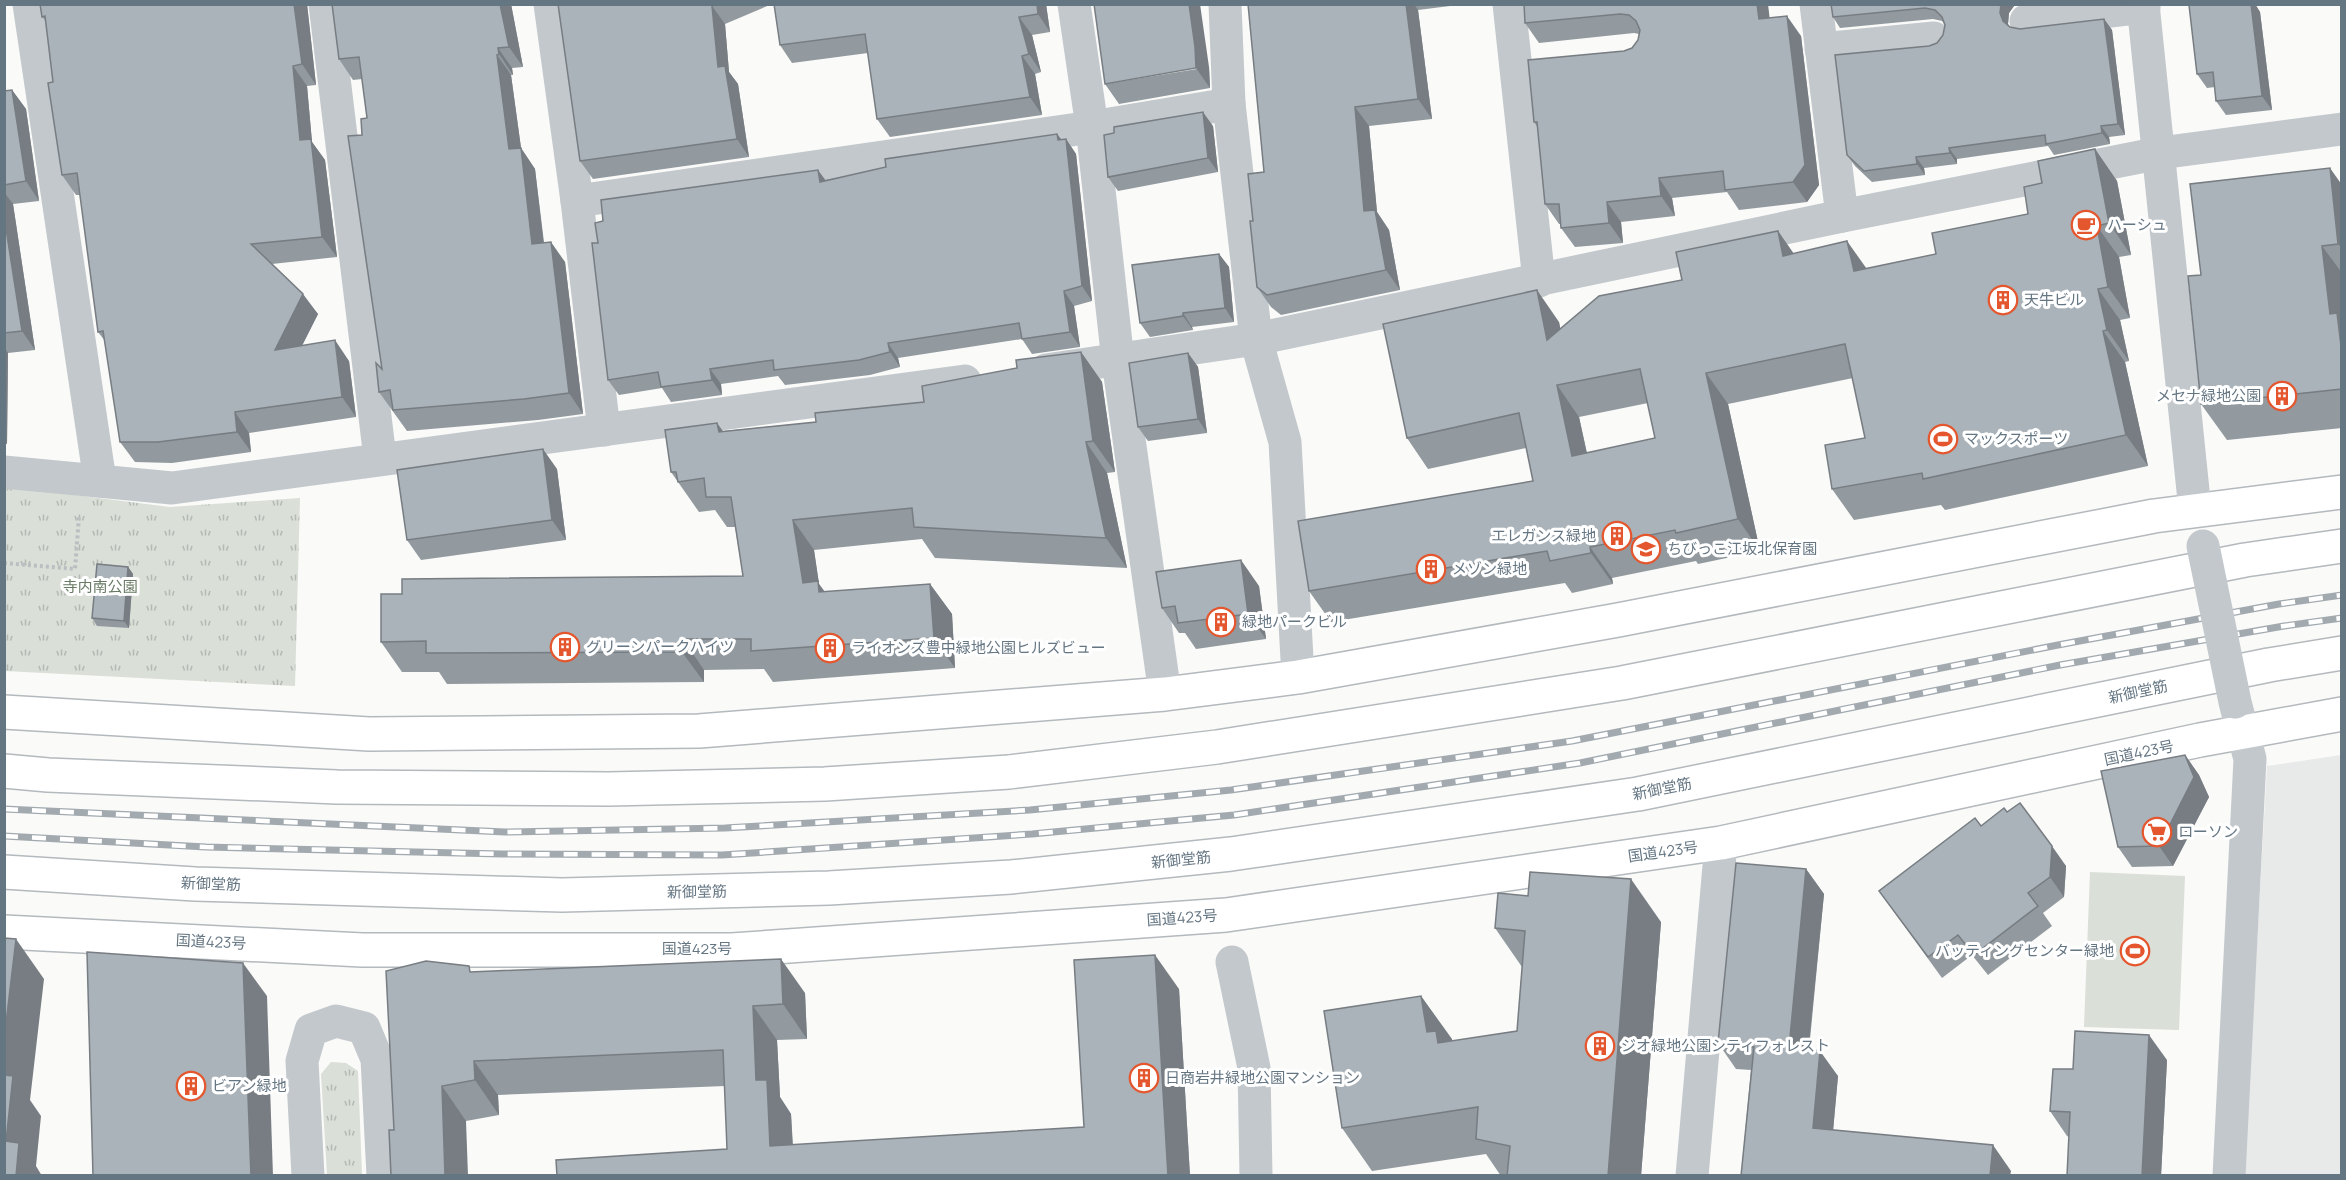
<svg xmlns="http://www.w3.org/2000/svg" width="2346" height="1180" viewBox="0 0 2346 1180" font-family="Manrope,'Noto Sans JP',sans-serif">
<style>
.built{fill:#e8e9e9}
.grass{fill:url(#grass-tufts)}
.garden{fill:#dadfd7}
.lines{fill:none;stroke-linecap:round;stroke-linejoin:round}
.trunk-casing{stroke:#b4b9bd;stroke-width:36}
.path{stroke:#bbbfc2;stroke-width:4;stroke-dasharray:3 3;stroke-linecap:butt}
.minor{stroke:#c3c8cc;stroke-width:33}
.tertiary{stroke:#c3c8cc;stroke-width:33}
.trunk{stroke:#fff;stroke-width:33}
.rail-casing{stroke:#a2aab0;stroke-width:7}
.rail{stroke:#fff;stroke-width:4.5;stroke-dasharray:14;stroke-linecap:butt}
.minor-bridge{stroke:#c3c8cc;stroke-width:33}
.wall{fill:#929a9f;fill-rule:evenodd}
.shaded-wall{fill:#777d82}
.building{fill:#aab3b9;stroke:#777d82;stroke-width:1.5;fill-rule:evenodd}
.labels{text-anchor:middle;stroke-width:6;stroke-linejoin:round;paint-order:stroke}
.poi-label{font-size:15px;fill:#657683;stroke:#fff;text-anchor:start}
.park-label{font-size:15px;fill:#687a64;stroke:#fff}
.street-label{font-size:15px;fill:#657683;stroke:#fff}
</style>
<defs>
<pattern id="grass-tufts" width="24" height="20" patternUnits="userSpaceOnUse" patternTransform="scale(1.5)"><rect width="24" height="20" fill="#dadfd7"/><path d="M3 7l-1-3M5 7V3M7 7l1-3M15 17l-1-3M17 17v-4M19 17l1-3" fill="none" stroke="#b4b9b4"/></pattern>
</defs>
<rect width="100%" height="100%" fill="#fafaf8"/>
<!-- built -->
<path class="built" d="M2341 755V1175L2244 1176 2267 766Z"/>
<!-- grass -->
<g class="grass">
<path d="M4 486 170 507 300 498 295 686 5 671Z"/>
<path d="M331 1062 346 1063 358 1071 362 1175H327L321 1074Z"/>
</g>
<!-- garden -->
<path class="garden" d="M2090 872 2185 876 2179 1030 2084 1027Z"/>
<g class="lines">
<!-- trunk casing -->
<g class="trunk-casing">
<g id="trunk">
<path d="M4 712 369 734 699 731 1165 694 1298 677 1618 620 2154 516 2342 492"/>
<path d="M4 771 48 775 337 787 609 789 825 784 1009 772 1217 747 1622 683 2245 560 2342 546"/>
<path d="M4 872 195 884 562 895 829 888 1011 877 1231 854 1638 794 2269 665 2342 653"/>
<path d="M4 932 362 950H732L1226 915 1721 843 2200 740 2342 714"/>
</g>
</g>
<!-- path -->
<path class="path" d="M4 563 75 569 79 516"/>
<!-- minor -->
<g class="minor">
<path d="M29 4 100 481"/>
<path d="M325 4 380 458"/>
<path d="M550 4 577 201 604 430"/>
<path d="M1074 4 1092 127 1118 361 1165 694"/>
<path d="M1225 4 1229 104 1256 339 1285 442 1298 677"/>
<path d="M1509 4 1539 281"/>
<path d="M1816 4 1842 216"/>
<path d="M2026 21 2144 7"/>
<path d="M1821 49 1934 38"/>
<path d="M577 201 1092 127 1229 104"/>
<path d="M1046 370 1256 339 1842 216 2160 153 2342 129"/>
<path d="M4 472 172 488 965 381"/>
<path d="M1232 962 1254 1068 1256 1176"/>
<path d="M308 1176 302 1061 311 1030 336 1021 364 1028 377 1059 383 1176"/>
<path d="M1692 1176 1721 843"/>
<path d="M2229 1176 2250 759 2236 706"/>
</g>
<!-- tertiary -->
<path class="tertiary" d="M2143 4 2195 510"/>
<!-- trunk -->
<use href="#trunk" class="trunk"/>
<!-- rail casing -->
<g class="rail-casing">
<g id="rail">
<path d="M4 809 505 832 725 828 1030 810 1231 790 1572 741 2058 645 2279 604 2342 595"/>
<path d="M4 836 206 847 502 854 722 855 1032 834 1234 815 1580 763 2060 665 2284 626 2342 618"/>
</g>
</g>
<!-- rail -->
<use href="#rail" class="rail"/>
<!-- minor-bridge -->
<path class="minor-bridge" d="M2203 546 2235 702"/>
</g>
<!-- wall -->
<g class="wall">
<path d="M40 4H307L316 85 307 86 312 142 325 160 337 257 272 264 318 314 302 346 349 361 356 417 249 433 251 452 172 463 135 462 120 442 105 341 98 332 80 195H76L62 175 53 82 46 21 42 17Z"/>
<path d="M332 4H511L523 67 512 68 513 75H511L521 148 535 169 544 242 565 262 583 414 538 420 407 431 379 392 382 369 362 135 367 118 362 79 353 80 339 59Z"/>
<path d="M558 4H772L725 24 729 72 738 84 749 157 593 179 580 161Z"/>
<path d="M774 4H1046L1050 32 1032 35 1041 72 1035 74 1042 115 890 137 877 119 868 53 792 63 780 45Z"/>
<path d="M1248 4H1466L1418 10 1432 119 1369 126 1377 212 1389 230 1400 290 1281 315 1271 307 1257 287 1253 221 1264 172Z"/>
<path d="M1524 4 1770 18 1801 36 1819 185 1807 202 1739 210 1727 192 1672 198 1675 216 1621 222 1623 243 1575 247 1561 228V224H1559L1545 204 1538 128 1534 122 1624 51 1632 48 1638 40 1639 34 1634 33 1539 43 1525 23Z"/>
<path d="M1831 4H2019L2014 6 2009 13 2008 24 2010 27 2020 29 2104 19 2112 30 2125 135 2109 137 2110 144 2054 155 2048 146 1957 159V164L1924 168 1925 175 1872 182 1855 166 1847 155 1929 46 1937 43 1943 35 1945 25 1942 21 1933 19 1840 28 1833 17Z"/>
<path d="M2193 4H2255L2260 12 2272 110 2226 115 2216 101 2215 87 2207 88 2197 74Z"/>
<path d="M1209 67 1210 88 1119 104 1105 84Z"/>
<path d="M12 90 26 109 39 201 13 204 35 350 8 353 7 444H4V91Z"/>
<path d="M1213 126 1218 172 1118 191 1108 177Z"/>
<path d="M1057 134 1061 139H1066L1076 154 1092 301 1074 306 1080 347 1032 354 1022 339 898 358 900 367 870 375 785 385 778 376 721 384 722 395 671 402 662 388 619 395 608 380 598 243 825 180Z"/>
<path d="M2095 149 2117 181 2131 255 2119 257 2130 318 2120 320 2129 361 2125 362 2148 466 1945 510 1941 505 1854 520 1832 489 1865 438 1853 378 1728 404 1760 551 1698 564 1696 561 1612 578 1613 584 1572 593 1565 583 1331 622 1309 591 1533 481 1526 448 1428 469 1407 438 1559 322 1560 329 1682 280 1778 231 1794 254 1867 269 1936 254 2028 214 2042 183ZM1648 403 1655 438 1587 453 1579 417Z"/>
<path d="M2342 185V428L2227 440 2201 404V275Z"/>
<path d="M1219 254 1229 267 1234 322 1192 327 1193 330 1150 337 1140 323Z"/>
<path d="M1081 352 1102 382 1115 472 1107 473 1127 568 935 558 922 539 814 550 819 584 825 592 930 584 952 614 955 668 773 682 764 669 704 670V682L447 684 439 672H402L381 642 402 594 743 576 735 527H727L715 510 699 512 671 472 723 431 816 422 924 402 1017 368Z"/>
<path d="M1188 353 1198 367 1207 433 1148 441 1138 427Z"/>
<path d="M557 469 566 540 421 560 407 540Z"/>
<path d="M128 567 133 574 129 628 97 626 92 618Z"/>
<path d="M1259 586 1266 639 1196 649 1185 633H1179L1162 608Z"/>
<path d="M2185 755 2199 775 2209 797 2173 866 2132 867 2118 847Z"/>
<path d="M2007 812 2066 866 2064 897 2043 913 2052 926 1988 975 1972 955 1942 978 1879 891 1981 826Z"/>
<path d="M1806 869 1824 894 1809 1050 1838 1076 1833 1130 2011 1171 1741 1176 1751 1070 1736 1069 1718 1043Z"/>
<path d="M1661 922 1641 1176H1501L1486 1154 1372 1171 1342 1128 1421 996 1452 1041 1517 1031 1522 967 1495 928Z"/>
<path d="M473 972 805 993 807 1039 777 1040 780 1097 791 1114 793 1145 1084 1127 1179 989 1190 1176 727 1149 725 1086 498 1095 499 1115 466 1121 394 1130Z"/>
<path d="M2167 1060 2161 1176H2067L2069 1137 2067 1136 2050 1111Z"/>
</g>
<!-- shaded-wall -->
<g class="shaded-wall">
<path d="M294 4H307L316 85 302 64Z"/>
<path d="M500 4H511L523 67 509 47Z"/>
<path d="M1037 4H1046L1050 32 1038 14Z"/>
<path d="M1189 4H1200L1209 67 1210 88 1196 68Z"/>
<path d="M1406 4H1414L1418 10 1432 119 1418 99Z"/>
<path d="M1757 4H1768L1772 39 1759 19Z"/>
<path d="M2001 4H2013L2014 6 2009 13 2008 24 2011 32 2003 21 2000 13Z"/>
<path d="M2251 4H2255L2260 12 2272 110 2262 96Z"/>
<path d="M712 6 725 24 729 72 738 84 749 157 737 139 718 67Z"/>
<path d="M1787 16 1801 36 1819 185 1807 202 1793 182Z"/>
<path d="M1019 17 1032 35 1041 72 1029 54Z"/>
<path d="M2104 19 2112 30 2125 135 2118 124Z"/>
<path d="M498 48 512 68 513 75 499 54Z"/>
<path d="M497 55 511 75 522 155 521 148 535 169 546 264 532 244 509 149Z"/>
<path d="M1022 56 1035 74 1042 115 1030 97Z"/>
<path d="M293 66 307 86 312 142 325 160 337 257 322 237 300 140Z"/>
<path d="M12 90 26 109 39 201 26 181Z"/>
<path d="M1355 107 1369 126 1377 212 1389 230 1400 290 1386 270 1364 211Z"/>
<path d="M1203 112 1213 126 1218 172 1208 158Z"/>
<path d="M2101 126 2109 137 2110 144 2102 133Z"/>
<path d="M1057 134 1067 147 1066 139 1076 154 1092 301 1082 286Z"/>
<path d="M1949 148 1957 159V164L1950 153Z"/>
<path d="M2095 149 2117 181 2131 255 2109 223Z"/>
<path d="M1916 157 1924 168 1925 175 1917 164Z"/>
<path d="M2330 168 2342 185V248L2338 244Z"/>
<path d="M818 170 829 185 820 182Z"/>
<path d="M1659 178 1672 198 1675 216 1661 196Z"/>
<path d="M4 192 13 204 35 350 22 331 4 216Z"/>
<path d="M1607 202 1621 222 1623 243 1609 223Z"/>
<path d="M2097 226 2119 257 2130 318 2108 287Z"/>
<path d="M1778 231 1800 263 1783 256Z"/>
<path d="M1847 241 1869 272 1854 271Z"/>
<path d="M551 242 565 262 583 414 569 393Z"/>
<path d="M2322 246 2342 273V354L2330 314Z"/>
<path d="M1219 254 1229 267 1234 322 1225 308Z"/>
<path d="M2098 289 2120 320 2129 361 2107 330Z"/>
<path d="M1537 290 1559 322 1569 371 1547 340Z"/>
<path d="M1064 291 1074 306 1080 347 1070 332Z"/>
<path d="M303 294 318 314 289 371 275 350Z"/>
<path d="M1183 313 1192 327 1193 330 1183 316Z"/>
<path d="M2103 331 2125 362 2148 466 2126 435Z"/>
<path d="M335 340 349 361 356 417 342 397Z"/>
<path d="M888 343 898 358 900 367 890 352Z"/>
<path d="M4 347 8 353 7 444 4 440Z"/>
<path d="M1081 352 1102 382 1115 472 1093 441Z"/>
<path d="M1188 353 1198 367 1207 433 1198 419Z"/>
<path d="M710 369 721 384 722 395 712 380Z"/>
<path d="M1706 373 1728 404 1760 551 1738 519Z"/>
<path d="M1557 385 1579 417 1594 487 1572 456Z"/>
<path d="M235 412 249 433 251 452 237 432Z"/>
<path d="M717 423 739 453 719 432Z"/>
<path d="M1086 442 1107 473 1127 568 1106 538Z"/>
<path d="M543 449 557 469 566 540 552 520Z"/>
<path d="M793 520 814 550 819 584 839 612 803 583Z"/>
<path d="M1590 547 1612 578 1613 584 1591 553Z"/>
<path d="M1241 560 1259 586 1266 639 1248 614Z"/>
<path d="M128 567 133 574 129 628 124 621Z"/>
<path d="M930 584 952 614 955 668 934 638Z"/>
<path d="M683 639 704 670V682L682 652Z"/>
<path d="M2185 755 2199 775 2209 797 2173 866 2159 846Z"/>
<path d="M2052 846 2066 866 2064 897 2050 877Z"/>
<path d="M1806 869 1824 894 1806 1073 1789 1048Z"/>
<path d="M1631 879 1661 922 1641 1176H1608Z"/>
<path d="M16 939 44 979 30 1100 41 1116 36 1166 42 1176H16L6 1141 4 1040Z"/>
<path d="M1155 955 1179 989 1190 1176H1168Z"/>
<path d="M781 959 805 993 807 1039 783 1004Z"/>
<path d="M243 963 267 996 273 1176H251Z"/>
<path d="M1421 996 1452 1039 1454 1056 1427 1032Z"/>
<path d="M753 1006 777 1040 780 1097 791 1114 794 1176 770 1146 756 1080Z"/>
<path d="M2149 1035 2167 1060 2161 1176H2142Z"/>
<path d="M1820 1051 1838 1076 1831 1154 1813 1128Z"/>
<path d="M474 1061 498 1095 499 1115 475 1080Z"/>
<path d="M442 1086 466 1121 468 1176H445Z"/>
<path d="M1993 1145 2011 1171 2010 1176H1990Z"/>
</g>
<!-- building -->
<g class="building">
<path d="M40 4H294L302 64 293 66 300 140 311 139 322 237 251 244 303 294 275 350 335 340 342 397 235 412 237 432 158 442H120L103 331 98 332 77 173 62 175 48 83 53 82 45 16 42 17Z"/>
<path d="M332 4H500L509 47 498 48 499 54 497 55 509 149 521 148 532 244 551 242 569 393 524 399 393 410 390 390 379 392 376 363 382 369 348 136 362 135 361 119 367 118 359 57 339 59Z"/>
<path d="M558 4H716L712 6 718 67 725 66 737 139 580 161Z"/>
<path d="M774 4H1037L1038 14 1019 17 1029 54 1022 56 1030 97 877 119 865 34 780 45Z"/>
<path d="M1094 4H1189L1195 47 1196 68 1105 84Z"/>
<path d="M1248 4H1406L1418 99 1355 107 1364 211 1375 210 1386 270 1267 295 1257 287 1250 221H1253L1248 174 1264 172Z"/>
<path d="M1524 4H1757L1759 19 1787 16 1805 165 1793 182 1725 190 1723 171 1659 178 1661 196 1607 202 1609 223 1561 228 1559 204H1545L1537 122H1534L1528 60 1624 51 1632 48 1638 40 1640 30 1636 21 1629 15 1620 14 1525 23Z"/>
<path d="M1831 4H2001L2000 13 2003 21 2010 27 2020 29 2104 19 2118 124 2101 126 2102 133 2046 144 2045 135 1949 148 1950 153 1916 157 1917 164 1864 171 1847 155 1835 55 1929 46 1937 43 1943 35 1945 25 1942 17 1935 10 1925 8 1833 17Z"/>
<path d="M2193 4H2251L2262 96 2216 101 2213 72 2197 74 2189 5Z"/>
<path d="M12 90 26 181 4 185V91Z"/>
<path d="M1203 112 1208 158 1108 177 1104 135 1114 133V127Z"/>
<path d="M1057 134 1058 140 1066 139 1082 286 1064 291 1070 332 1022 339 1019 323 888 343 890 352 859 360 774 370 773 360 710 369 712 380 661 387 658 372 608 380 592 243H598L595 223 603 221 601 200 818 170 820 182 886 167 885 159Z"/>
<path d="M2095 149 2109 223 2097 226 2108 287 2098 289 2107 330 2103 331 2126 435 1923 479 1922 473 1832 489 1825 445 1865 438 1845 344 1706 373 1738 519 1676 533 1675 530 1590 547 1591 553 1550 561 1547 551 1309 591 1298 521 1533 481 1519 413 1407 438 1383 324 1537 290 1547 340 1599 296 1682 280 1676 252 1778 231 1783 256 1847 241 1854 271 1936 254 1932 233 2028 214 2024 187 2042 183 2038 161ZM1640 369 1655 438 1572 456 1557 385Z"/>
<path d="M2330 168 2338 244 2322 246 2330 314 2337 313 2342 354V389L2201 404 2188 276 2201 275 2190 184Z"/>
<path d="M4 216 22 331 4 333Z"/>
<path d="M1219 254 1225 308 1183 313V316L1140 323 1132 265Z"/>
<path d="M1081 352 1093 441 1086 442 1106 538 914 527 912 508 793 520 803 583 818 581 819 592 930 584 934 638 751 651V639H683L682 652 426 653V641L381 642V594H402V579L743 576 731 497H706L704 478 678 482 676 472H671L665 430 717 423 719 432 816 422 815 413 924 402 922 386 1017 368 1016 360Z"/>
<path d="M1188 353 1198 419 1138 427 1129 363Z"/>
<path d="M543 449 552 520 407 540 397 470Z"/>
<path d="M1241 560 1248 614 1178 623 1175 606 1162 608 1156 572Z"/>
<path d="M97 564 128 567 124 621 92 618Z"/>
<path d="M2185 755 2194 777 2159 846 2118 847 2101 771Z"/>
<path d="M2020 803 2052 846 2050 877 2028 893 2038 906 1974 955 1958 935 1928 957 1879 891 1975 818 1981 826 2004 808 2007 812Z"/>
<path d="M1736 863 1806 869 1789 1048 1820 1051 1813 1128 1993 1145 1990 1176H1741L1754 1047 1718 1043Z"/>
<path d="M1530 872 1631 879 1608 1176H1507L1510 1146 1476 1139 1478 1107 1342 1128 1324 1011 1421 996 1427 1032 1436 1031 1438 1043 1517 1031 1525 931 1495 928 1498 893 1528 896Z"/>
<path d="M4 938 16 939 4 1040Z"/>
<path d="M87 952 243 963 251 1176H93Z"/>
<path d="M1155 955 1168 1176H557L556 1160 727 1149 723 1050 474 1061 475 1080 442 1086 445 1176H391L389 1130H394L386 971 426 961 469 966 470 972 781 959 783 1004 753 1006 756 1080H767L770 1146 1084 1127 1074 960Z"/>
<path d="M2075 1031 2149 1035 2142 1176H2067L2070 1112 2050 1111 2053 1069H2073Z"/>
<path d="M4 1075 13 1076 6 1141 19 1143 16 1176H4Z"/>
</g>
<!-- icons -->
<defs>
<g id="cafe-ring" transform="scale(1.5)"><circle r="9.5" fill="#fff" stroke="#e4572e" stroke-width="1.5"/><path d="M-5.5-4.5H6V0H3Q3 3.5 0 3.5H-2.5Q-5.5 3.5-5.5 0ZM3-3.2v2h1.7v-2ZM-6 4.5H4V6H-6Z" fill="#e4572e"/></g>
<g id="building-ring" transform="scale(1.5)"><circle r="9.5" fill="#fff" stroke="#e4572e" stroke-width="1.5"/><path d="M-4-6H4V6H1V3H-1V6H-4ZM-2.5-4.3h1.7v1.8h-1.7ZM.8-4.3h1.7v1.8H.8ZM-2.5-1h1.7V.8h-1.7ZM.8-1h1.7V.8H.8Z" fill="#e4572e"/></g>
<g id="stadium-ring" transform="scale(1.5)"><circle r="9.5" fill="#fff" stroke="#e4572e" stroke-width="1.5"/><path d="M0-5a6.5 5 0 1 0 0 10a6.5 5 0 1 0 0-10ZM-3.5-1.8h7v3.6h-7Z" fill="#e4572e"/></g>
<g id="school-ring" transform="scale(1.5)"><circle r="9.5" fill="#fff" stroke="#e4572e" stroke-width="1.5"/><path d="M0-5L7-2L0 1L-7-2ZM-4 1L0 2.5L4 1V4Q0 6-4 4Z" fill="#e4572e"/></g>
<g id="supermarket-ring" transform="scale(1.5)"><circle r="9.5" fill="#fff" stroke="#e4572e" stroke-width="1.5"/><path d="M-6-5.5h2.5l.6 2H6L4.5 2H-2.5L-4.4-4H-6ZM-1.5 3.2a1.3 1.3 0 1 0 .1 0ZM3 3.2a1.3 1.3 0 1 0 .1 0Z" fill="#e4572e"/></g>
</defs>
<g fill-rule="evenodd">
<use href="#cafe-ring" x="2086" y="225"/>
<use href="#building-ring" x="2003" y="300"/>
<use href="#building-ring" x="2282" y="396"/>
<use href="#stadium-ring" x="1943" y="439"/>
<use href="#building-ring" x="1617" y="536"/>
<use href="#school-ring" x="1646" y="549"/>
<use href="#building-ring" x="1431" y="569"/>
<use href="#building-ring" x="1221" y="622"/>
<use href="#building-ring" x="565" y="647"/>
<use href="#building-ring" x="830" y="648"/>
<use href="#supermarket-ring" x="2157" y="832"/>
<use href="#stadium-ring" x="2135" y="951"/>
<use href="#building-ring" x="1600" y="1046"/>
<use href="#building-ring" x="1144" y="1078"/>
<use href="#building-ring" x="191" y="1086"/>
</g>
<g class="labels">
<!-- poi labels -->
<g class="poi-label">
<text x="2107" y="230">ハーシュ</text>
<text x="2024" y="305">天牛ビル</text>
<text x="2261" y="401" text-anchor="end">メセナ緑地公園</text>
<text x="1964" y="444">マックスポーツ</text>
<text x="1596" y="541" text-anchor="end">エレガンス緑地</text>
<text x="1667" y="554">ちびっこ江坂北保育園</text>
<text x="1452" y="574">メゾン緑地</text>
<text x="1242" y="627">緑地パークビル</text>
<text x="586" y="652">グリーンパークハイツ</text>
<text x="851" y="653">ライオンズ豊中緑地公園ヒルズビュー</text>
<text x="2178" y="837">ローソン</text>
<text x="2114" y="956" text-anchor="end">バッティングセンター緑地</text>
<text x="1621" y="1051">ジオ緑地公園シティフォレスト</text>
<text x="1165" y="1083">日商岩井緑地公園マンション</text>
<text x="212" y="1091">ビアン緑地</text>
</g>
<!-- park labels -->
<g class="park-label">
<text x="100" y="592">寺内南公園</text>
</g>
<!-- street labels -->
<g class="street-label">
<text transform="translate(2138 692) rotate(-12)" y="5">新御堂筋</text>
<text transform="translate(2139 753) rotate(-12)" y="5">国道423号</text>
<text transform="translate(1662 789) rotate(-11)" y="5">新御堂筋</text>
<text transform="translate(1663 852) rotate(-8)" y="5">国道423号</text>
<text transform="translate(1181 860) rotate(-6)" y="5">新御堂筋</text>
<text transform="translate(211 884) rotate(2)" y="5">新御堂筋</text>
<text transform="translate(697 892) rotate(-1)" y="5">新御堂筋</text>
<text transform="translate(1182 918) rotate(-4)" y="5">国道423号</text>
<text transform="translate(211 942) rotate(3)" y="5">国道423号</text>
<text x="697" y="954">国道423号</text>
</g>
</g>
<!-- border -->
<rect width="2346" height="1180" fill="none" stroke="#657683" stroke-width="12"/>
</svg>
